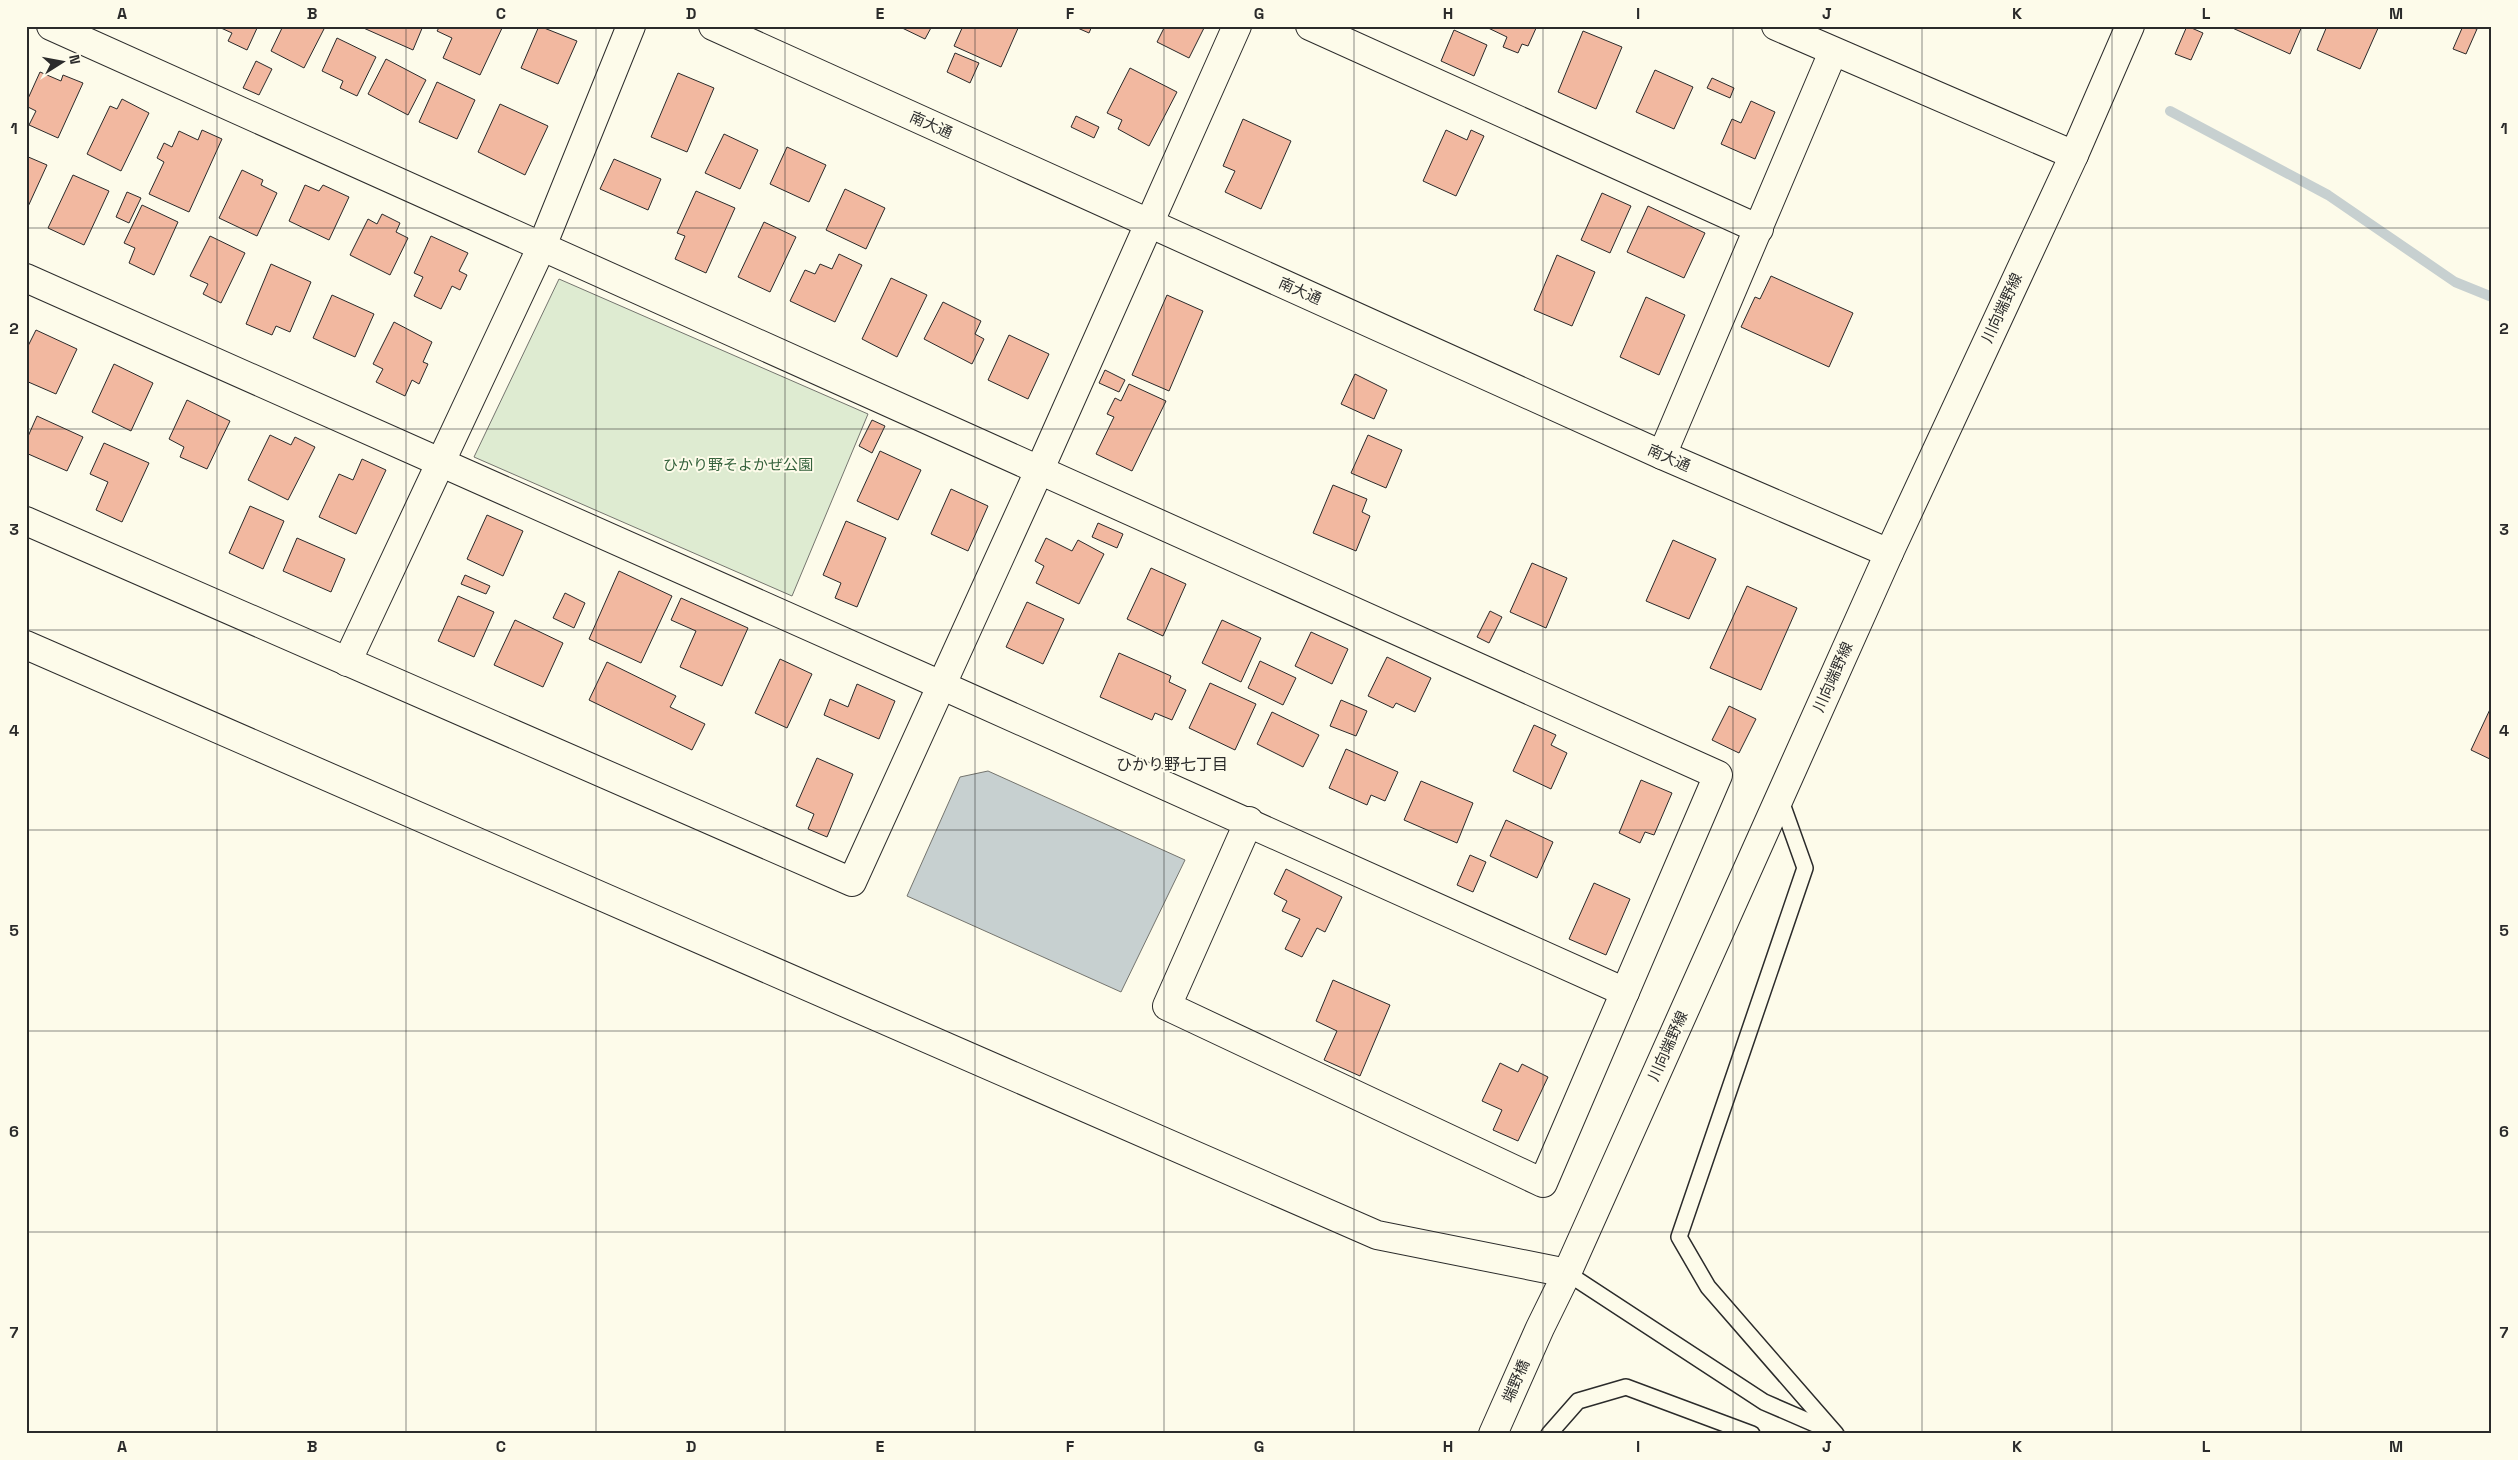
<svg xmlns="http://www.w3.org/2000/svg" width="2518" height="1460" viewBox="0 0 2518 1460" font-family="'Space Grotesk','Noto Sans JP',sans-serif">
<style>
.green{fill:#deebd1;stroke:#74746e}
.water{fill:#c7d0d0;stroke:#74746e}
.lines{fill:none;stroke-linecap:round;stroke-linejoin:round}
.stream{stroke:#c7d0d0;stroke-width:10}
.building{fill:#f2b8a0;stroke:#2b2b2b}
.lane-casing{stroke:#2b2b2b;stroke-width:18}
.street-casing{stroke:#2b2b2b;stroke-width:30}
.secondary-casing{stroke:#2b2b2b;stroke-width:30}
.lane{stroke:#fdfbea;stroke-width:15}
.street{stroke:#fdfbea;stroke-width:28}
.secondary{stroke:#fdfbea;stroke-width:28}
.grid{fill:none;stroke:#2b2b2b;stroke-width:1;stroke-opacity:0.55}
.labels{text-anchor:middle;stroke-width:4;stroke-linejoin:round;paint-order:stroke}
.street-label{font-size:15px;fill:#2b2b2b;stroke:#fdfbea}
.park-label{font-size:15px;fill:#34623c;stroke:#fdfbea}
.neighbourhood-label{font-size:16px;fill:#2b2b2b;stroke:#fdfbea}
.neatline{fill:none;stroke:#2b2b2b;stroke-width:2}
.grid-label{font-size:16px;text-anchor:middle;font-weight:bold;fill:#2b2b2b}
</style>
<rect width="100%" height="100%" fill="#fdfbea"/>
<!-- green -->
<path class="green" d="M559 279 868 414 792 596 474 457Z"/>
<!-- water -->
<path class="water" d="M988 771 1185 860 1121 992 907 896 960 777Z"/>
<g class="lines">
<!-- stream -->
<path class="stream" d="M2170 111 2328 195 2455 282 2492 297"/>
</g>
<!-- building -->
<g class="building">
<path d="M221 26H258L247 50 228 41 232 33 221 28Z"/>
<path d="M283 26 325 27 304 68 271 51Z"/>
<path d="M359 26H423L413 50Z"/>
<path d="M440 26H503L480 75 443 58 452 38 437 31Z"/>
<path d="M539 26 577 41 558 84 521 68Z"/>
<path d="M898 26H932L925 39Z"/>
<path d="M963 26H1019L1001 67 954 46Z"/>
<path d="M1073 26H1092L1089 33Z"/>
<path d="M1165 26H1205L1189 58 1157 42Z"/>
<path d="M1484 26H1537L1528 46 1522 44 1518 53 1503 47 1507 37Z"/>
<path d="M2187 26 2203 33 2191 60 2175 54Z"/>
<path d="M2228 26H2302L2290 54Z"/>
<path d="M2327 26H2379L2360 69 2317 50Z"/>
<path d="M2463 26 2477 29 2466 54 2453 49Z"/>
<path d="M1454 30 1487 45 1474 76 1441 61Z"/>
<path d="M1583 31 1622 47 1596 109 1558 92Z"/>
<path d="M337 38 376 57 357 96 340 88 343 81 322 71Z"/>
<path d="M955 53 979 63 970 83 947 72Z"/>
<path d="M386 59 426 80 408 115 368 94Z"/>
<path d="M256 61 272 69 259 95 243 88Z"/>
<path d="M1130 68 1177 92 1149 146 1118 129 1122 120 1107 113Z"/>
<path d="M1655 70 1693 87 1674 129 1636 112Z"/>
<path d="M40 72 61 81 63 75 83 83 58 138 29 125 36 111 26 106V103Z"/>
<path d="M678 73 714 88 687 152 651 137Z"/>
<path d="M1712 78 1734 88 1730 98 1707 88Z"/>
<path d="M437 82 475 100 457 139 419 122Z"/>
<path d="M122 99 149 113 121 171 87 154 110 106 117 109Z"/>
<path d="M1751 101 1775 112 1755 159 1721 144 1732 119 1741 123Z"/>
<path d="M500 104 548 126 525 175 478 152Z"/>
<path d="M1076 116 1099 127 1094 138 1071 127Z"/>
<path d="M1243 119 1291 141 1261 209 1225 192 1235 171 1223 166Z"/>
<path d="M202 130 222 139 189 212 149 194 164 162 157 158 164 143 172 147 179 131 198 140Z"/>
<path d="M1446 130 1467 140 1471 130 1484 136 1456 196 1423 181Z"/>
<path d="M724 134 758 150 740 189 705 173Z"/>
<path d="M787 147 826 165 809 202 770 184Z"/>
<path d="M26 156 47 165 26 211Z"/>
<path d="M614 159 661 179 648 210 600 189Z"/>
<path d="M242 170 263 180 261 185 277 193 257 236 219 218Z"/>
<path d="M73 175 109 191 84 245 48 228Z"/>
<path d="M305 185 319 191 323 185 349 197 329 240 289 221Z"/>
<path d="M845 189 885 208 866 249 826 230Z"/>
<path d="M696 191 735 208 706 273 675 259 685 236 677 233Z"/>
<path d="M127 192 141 198 129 223 116 217Z"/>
<path d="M1602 193 1631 206 1610 253 1581 240Z"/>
<path d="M142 205 178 222 154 275 129 263 135 248 124 243Z"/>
<path d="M1648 206 1705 233 1684 278 1627 252Z"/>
<path d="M382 214 400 223 396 232 408 238 390 275 350 255 368 219 377 224Z"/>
<path d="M764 222 796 237 770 292 738 277Z"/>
<path d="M210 236 245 253 221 303 203 294 208 284 190 276Z"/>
<path d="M431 236 468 253 459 271 467 275 460 290 452 286 441 309 414 296 423 277 414 273Z"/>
<path d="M839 254 862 265 835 322 790 301 805 270 815 274 820 264 832 269Z"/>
<path d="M1557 255 1595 272 1572 326 1534 310Z"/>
<path d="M271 264 311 282 290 332 276 326 272 335 246 324Z"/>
<path d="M1771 276 1853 313 1829 367 1741 327 1755 297 1760 299Z"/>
<path d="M891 278 927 295 897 357 862 339Z"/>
<path d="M332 295 374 314 355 357 313 338Z"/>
<path d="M1167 295 1203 311 1169 391 1132 375Z"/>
<path d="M1646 297 1685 315 1659 375 1620 357Z"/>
<path d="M943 302 981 321 975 334 984 339 972 364 924 339Z"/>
<path d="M394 322 432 342 423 362 428 364 419 384 412 380 405 396 376 382 383 369 373 364Z"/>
<path d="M36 330 77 349 56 394 26 381V350Z"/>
<path d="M1009 335 1049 354 1028 399 988 380Z"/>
<path d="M114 364 153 383 131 431 92 412Z"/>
<path d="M1105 370 1125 380 1119 392 1099 383Z"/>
<path d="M1355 374 1387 390 1374 419 1341 404Z"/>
<path d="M1129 384 1166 401 1132 471 1096 454 1114 417 1107 414 1115 398 1121 401Z"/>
<path d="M187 400 230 421 207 469 180 457 184 447 169 439Z"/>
<path d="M37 416 83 437 67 471 26 453V441Z"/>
<path d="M872 420 885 426 872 453 859 446Z"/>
<path d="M270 435 291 445 295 437 315 447 288 500 248 480Z"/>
<path d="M1368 435 1402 450 1386 488 1351 473Z"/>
<path d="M104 443 149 463 122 522 96 510 108 482 90 474Z"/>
<path d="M880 451 921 470 898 520 857 501Z"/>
<path d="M362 459 386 470 356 534 319 517 339 474 353 480Z"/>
<path d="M1333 485 1367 499 1362 512 1370 516 1356 551 1313 533Z"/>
<path d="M951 489 988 506 968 551 931 534Z"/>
<path d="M250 506 284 521 263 569 229 553Z"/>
<path d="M487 515 523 531 503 576 467 559Z"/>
<path d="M846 521 886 538 857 607 835 598 841 583 823 575Z"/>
<path d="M1098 523 1123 534 1117 548 1092 537Z"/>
<path d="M297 538 345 559 331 592 283 571Z"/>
<path d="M1046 538 1072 551 1078 540 1104 554 1079 604 1036 583 1044 566 1035 561Z"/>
<path d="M1673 540 1716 559 1689 619 1646 601Z"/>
<path d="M1532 563 1567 578 1546 628 1510 612Z"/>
<path d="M1151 568 1186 584 1163 636 1127 619Z"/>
<path d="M619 571 672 596 641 663 589 639Z"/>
<path d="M465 575 490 586 486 594 461 584Z"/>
<path d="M1747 586 1797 608 1761 690 1710 668Z"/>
<path d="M565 593 585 603 574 628 553 618Z"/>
<path d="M458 596 494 612 474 657 438 641Z"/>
<path d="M681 598 748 628 722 686 680 667 696 631 671 620Z"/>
<path d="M1027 602 1064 619 1043 664 1006 647Z"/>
<path d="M1490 611 1502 617 1489 643 1477 637Z"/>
<path d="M515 620 563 643 543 687 494 665Z"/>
<path d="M1222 620 1261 638 1241 682 1202 663Z"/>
<path d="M1311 632 1348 649 1332 684 1295 666Z"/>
<path d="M1119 653 1171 676 1169 682 1186 690 1172 720 1155 713 1152 720 1100 697Z"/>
<path d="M1387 657 1431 678 1415 712 1396 703 1393 708 1368 696Z"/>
<path d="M780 659 812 674 787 728 755 713Z"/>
<path d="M1260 661 1296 678 1283 705 1248 688Z"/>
<path d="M607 662 676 696 670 707 705 724 692 750 589 700Z"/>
<path d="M1210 683 1256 704 1235 750 1189 728Z"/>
<path d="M857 684 895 701 879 739 824 715 830 699 848 707Z"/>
<path d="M1341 700 1367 711 1356 736 1330 726Z"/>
<path d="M2492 705V760L2471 750Z"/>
<path d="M1729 706 1756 719 1739 753 1712 740Z"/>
<path d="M1272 712 1319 735 1303 767 1257 744Z"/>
<path d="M1534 725 1556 735 1551 745 1567 753 1551 789 1513 771Z"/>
<path d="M1346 749 1398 772 1385 801 1371 795 1367 805 1329 788Z"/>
<path d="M817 758 853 774 827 837 808 829 814 814 796 806Z"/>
<path d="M1641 780 1672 793 1654 835 1645 832 1640 843 1619 833Z"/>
<path d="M1421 781 1473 803 1457 843 1404 820Z"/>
<path d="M1506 820 1553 842 1537 878 1490 856Z"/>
<path d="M1470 855 1486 862 1473 892 1457 885Z"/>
<path d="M1286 869 1342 897 1325 932 1317 928 1302 957 1285 949 1300 919 1282 911 1287 901 1274 894Z"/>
<path d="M1594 883 1630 899 1606 955 1569 939Z"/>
<path d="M1333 980 1390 1005 1360 1076 1324 1060 1337 1031 1316 1021Z"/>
<path d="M1500 1063 1518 1072 1522 1064 1548 1077 1518 1141 1493 1130 1502 1110 1482 1101Z"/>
</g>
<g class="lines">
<!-- lane casing -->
<g class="lane-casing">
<g id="lane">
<path d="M1780 798 1805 868 1679 1237 1708 1287 1836 1434"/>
<path d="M1567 1273 1764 1402 1831 1431"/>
<path d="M1549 1434 1578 1401 1626 1387 1752 1434"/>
</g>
</g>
<!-- street casing -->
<g class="street-casing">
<g id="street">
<path d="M51 26 1718 775 1543 1183 1167 1006 1249 821"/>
<path d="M1310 26 1759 229"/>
<path d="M1776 26 2074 155"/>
<path d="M26 278C558 517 1094 750 1625 992"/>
<path d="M1662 455 1833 52"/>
<path d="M26 521 852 882 1039 471 1237 26"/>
<path d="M26 645 1377 1235 1567 1273"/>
<path d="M347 662 542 246 631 26"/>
</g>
</g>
<!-- secondary casing -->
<g class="secondary-casing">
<g id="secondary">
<path d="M713 26 1662 455 1889 553"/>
<path d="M1493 1434 1540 1328 1567 1273 1889 553 2074 155 2130 26"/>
</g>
</g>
<!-- lane -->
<use href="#lane" class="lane"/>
<!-- street -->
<use href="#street" class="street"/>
<!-- secondary -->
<use href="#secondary" class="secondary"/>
</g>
<!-- grid -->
<path class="grid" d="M217 26V1434M406 26V1434M596 26V1434M785 26V1434M975 26V1434M1164 26V1434M1354 26V1434M1543 26V1434M1733 26V1434M1922 26V1434M2112 26V1434M2301 26V1434M26 228H2492M26 429H2492M26 630H2492M26 830H2492M26 1031H2492M26 1232H2492"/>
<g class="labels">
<!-- street labels -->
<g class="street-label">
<text transform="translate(931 125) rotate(24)" y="5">南大通</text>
<text transform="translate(1300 291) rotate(24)" y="5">南大通</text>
<text transform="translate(2002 308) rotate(-65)" y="5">川向端野線</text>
<text transform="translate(1669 458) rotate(24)" y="5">南大通</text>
<text transform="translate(1833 677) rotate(-66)" y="5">川向端野線</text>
<text transform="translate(1668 1046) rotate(-66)" y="5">川向端野線</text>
<text transform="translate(1516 1381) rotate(-66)" y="5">端野橋</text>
</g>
<!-- park labels -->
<g class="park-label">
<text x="738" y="470">ひかり野そよかぜ公園</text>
</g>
<!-- neighbourhood labels -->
<g class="neighbourhood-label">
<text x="1172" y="770">ひかり野七丁目</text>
</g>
</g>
<!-- border -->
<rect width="2518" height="1460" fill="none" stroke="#fdfbea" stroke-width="55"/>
<!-- north arrow -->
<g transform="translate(62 62) rotate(79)" stroke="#fdfbea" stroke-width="4" paint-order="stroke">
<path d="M0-4L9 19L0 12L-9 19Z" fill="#2b2b2b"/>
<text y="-8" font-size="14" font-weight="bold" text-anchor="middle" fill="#2b2b2b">N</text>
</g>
<rect x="28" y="28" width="2462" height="1404" class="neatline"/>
<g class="grid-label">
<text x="122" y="19">A</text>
<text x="312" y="19">B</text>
<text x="501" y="19">C</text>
<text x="691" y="19">D</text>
<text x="880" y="19">E</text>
<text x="1070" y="19">F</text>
<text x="1259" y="19">G</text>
<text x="1448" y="19">H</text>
<text x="1638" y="19">I</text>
<text x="1827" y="19">J</text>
<text x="2017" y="19">K</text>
<text x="2206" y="19">L</text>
<text x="2396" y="19">M</text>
<text x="14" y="134">1</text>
<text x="2504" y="134">1</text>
<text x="14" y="334">2</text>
<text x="2504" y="334">2</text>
<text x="14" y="535">3</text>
<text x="2504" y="535">3</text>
<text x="14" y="736">4</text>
<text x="2504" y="736">4</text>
<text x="14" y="936">5</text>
<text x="2504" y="936">5</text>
<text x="14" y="1137">6</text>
<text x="2504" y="1137">6</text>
<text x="14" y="1338">7</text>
<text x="2504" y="1338">7</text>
<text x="122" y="1452">A</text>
<text x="312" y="1452">B</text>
<text x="501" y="1452">C</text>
<text x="691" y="1452">D</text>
<text x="880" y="1452">E</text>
<text x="1070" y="1452">F</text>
<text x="1259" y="1452">G</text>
<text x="1448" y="1452">H</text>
<text x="1638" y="1452">I</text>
<text x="1827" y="1452">J</text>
<text x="2017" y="1452">K</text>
<text x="2206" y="1452">L</text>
<text x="2396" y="1452">M</text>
</g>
</svg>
